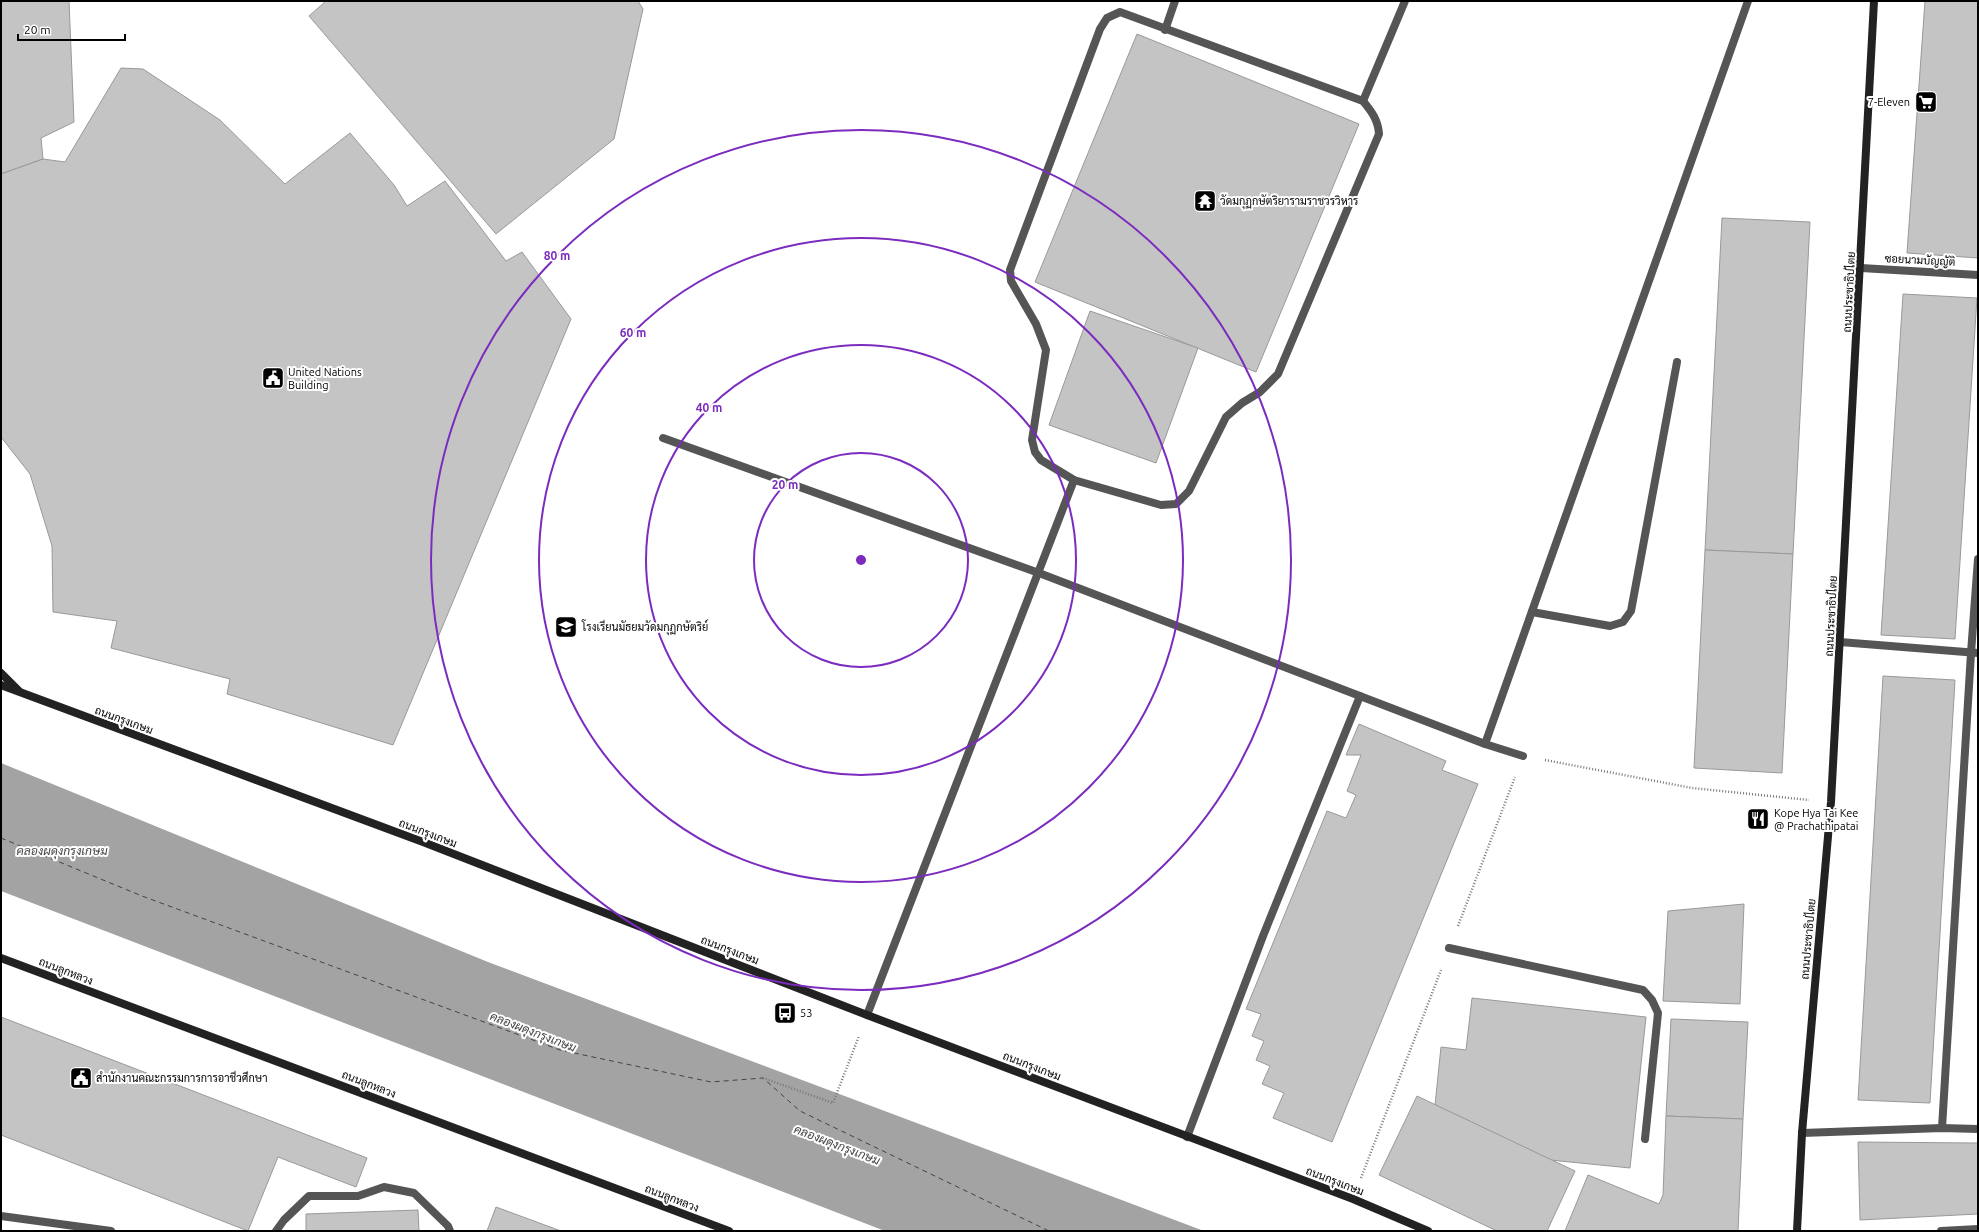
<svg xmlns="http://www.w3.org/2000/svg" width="1979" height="1232" viewBox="0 0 1979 1232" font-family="Ubuntu,Sarabun,sans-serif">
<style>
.water{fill:#a3a3a3}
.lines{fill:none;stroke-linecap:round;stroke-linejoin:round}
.ferry{stroke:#444;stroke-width:1;stroke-dasharray:5 4;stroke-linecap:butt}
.building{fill:#c4c4c4;stroke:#999}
.path{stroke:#777;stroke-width:2.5;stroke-dasharray:1 2;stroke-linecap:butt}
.lane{stroke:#555;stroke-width:8}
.street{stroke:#555;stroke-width:8}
.secondary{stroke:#222;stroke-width:8}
.ring{fill:none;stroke:#7b2cbf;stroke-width:2}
.labels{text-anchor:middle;stroke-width:4;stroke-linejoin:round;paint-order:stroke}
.poi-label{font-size:11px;fill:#000;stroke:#fff;text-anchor:start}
.street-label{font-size:11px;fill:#000;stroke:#fff}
.water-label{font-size:12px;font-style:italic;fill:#444;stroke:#fff}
.centre{fill:#7b2cbf;stroke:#fff;stroke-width:2}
.ring-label{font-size:12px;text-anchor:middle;font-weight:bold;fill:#7b2cbf;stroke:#fff;stroke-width:4;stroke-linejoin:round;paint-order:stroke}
</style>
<rect width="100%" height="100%" fill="#fff"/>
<!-- water -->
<path class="water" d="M1 763 488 962 1204 1231H885L1 891Z"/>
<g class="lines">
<!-- ferry -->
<path class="ferry" d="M1 838 142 896 560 1050 711 1082 763 1078 800 1111 1049 1231"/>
</g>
<!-- building -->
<g class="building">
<path d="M1 1H69L74 122 41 138 43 159 1 174Z"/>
<path d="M326 1H638L643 9 614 139 496 234 309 16Z"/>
<path d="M1925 1H1978V258L1907 253Z"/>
<path d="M1137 34 1359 124 1256 372 1035 282Z"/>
<path d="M121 68 143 69 220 120 285 184 350 133 394 185 407 206 445 181 506 261 522 252 571 319 393 745 227 694 230 679 111 648 117 621 53 612 52 546 30 474 1 437V174L43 159 65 162Z"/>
<path d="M1722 218 1810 222 1793 554 1705 550Z"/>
<path d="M1903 294 1977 298 1955 639 1881 635Z"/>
<path d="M1090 311 1198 348 1156 463 1049 425Z"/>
<path d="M1705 550 1793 554 1782 773 1694 768Z"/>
<path d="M1883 676 1955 680 1930 1103 1858 1100Z"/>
<path d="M1359 724 1446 761 1442 770 1478 784 1332 1142 1273 1118 1284 1093 1262 1084 1270 1066 1256 1060 1264 1041 1252 1036 1261 1014 1246 1009 1327 811 1346 818 1356 795 1347 791 1361 755H1346Z"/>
<path d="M1744 904 1740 1004 1663 1001 1668 911Z"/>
<path d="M1472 998 1646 1017 1630 1168 1550 1160 1435 1105 1441 1047 1466 1050Z"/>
<path d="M1 1017 367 1158 356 1187 278 1157 248 1231 1 1135Z"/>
<path d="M1671 1019 1748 1022 1743 1119 1666 1116Z"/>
<path d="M1417 1096 1575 1171 1547 1231H1497L1379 1175Z"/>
<path d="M1666 1116 1743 1119 1738 1231H1565L1588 1175 1659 1204 1663 1195Z"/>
<path d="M1858 1142 1978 1143V1214L1860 1220Z"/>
<path d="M496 1207 561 1231H487Z"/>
<path d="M418 1210 419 1231H306V1214Z"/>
</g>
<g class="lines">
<!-- path -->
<g class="path">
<path d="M1545 760 1692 788 1809 800"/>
<path d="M1458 926 1515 777"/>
<path d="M763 1078 833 1103 859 1036"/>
<path d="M1361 1178 1441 970"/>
</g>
<!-- lane -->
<g class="lane">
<path d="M1120 12 1363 101C1372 112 1378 120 1379 134L1278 374 1260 392 1242 403 1226 417 1189 491 1176 504 1161 505 1074 480 1041 460 1035 452 1032 440 1046 350 1036 324 1011 281 1010 270 1100 29 1107 18Z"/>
<path d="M1165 30 1175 1"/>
<path d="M1363 101 1405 1"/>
<path d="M663 438 1039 573 1485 744 1523 756"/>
<path d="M1532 612 1610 626 1623 622 1631 611 1677 362"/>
<path d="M1840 642 1978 653"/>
<path d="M1485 744 1748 1"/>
<path d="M1449 948 1643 990 1652 1000 1658 1013 1645 1139"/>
<path d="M867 1015 1074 480"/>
<path d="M1187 1137 1263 936 1360 696"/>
<path d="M1 1216 111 1231"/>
<path d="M276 1231 284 1220 309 1196H358L384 1187 414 1193 448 1226 450 1231"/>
</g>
<!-- street -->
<g class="street">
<path d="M1861 268 1978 275"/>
<path d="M1942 1128 1971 653 1978 559"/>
<path d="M1802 1133 1942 1128 1978 1129"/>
<path d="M1941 1231 1978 1229"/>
</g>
<!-- secondary -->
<g class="secondary">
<path d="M1 673 19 691"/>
<path d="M1 685 423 842 867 1015 1353 1199 1428 1231"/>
<path d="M1 958 729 1231"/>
<path d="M1797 1231 1802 1133 1831 802 1874 1"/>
</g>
</g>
<!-- distance rings -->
<g class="ring">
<circle cx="861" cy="560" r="107"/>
<circle cx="861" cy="560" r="215"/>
<circle cx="861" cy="560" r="322"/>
<circle cx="861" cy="560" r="430"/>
</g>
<!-- icons -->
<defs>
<g id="supermarket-square" transform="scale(1.15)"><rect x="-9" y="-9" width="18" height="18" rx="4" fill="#000" stroke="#fff"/><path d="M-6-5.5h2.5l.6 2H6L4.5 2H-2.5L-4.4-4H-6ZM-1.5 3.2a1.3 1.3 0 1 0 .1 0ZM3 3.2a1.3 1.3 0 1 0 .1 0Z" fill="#fff"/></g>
<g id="temple-square" transform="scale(1.15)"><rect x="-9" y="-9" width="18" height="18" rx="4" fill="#000" stroke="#fff"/><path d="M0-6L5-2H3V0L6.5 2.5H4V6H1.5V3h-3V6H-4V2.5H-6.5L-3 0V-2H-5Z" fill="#fff"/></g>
<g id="civic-square" transform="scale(1.15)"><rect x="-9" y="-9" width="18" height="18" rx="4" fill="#000" stroke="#fff"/><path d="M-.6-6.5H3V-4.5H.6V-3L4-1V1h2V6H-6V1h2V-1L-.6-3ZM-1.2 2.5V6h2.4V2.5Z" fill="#fff"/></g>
<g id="school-square" transform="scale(1.15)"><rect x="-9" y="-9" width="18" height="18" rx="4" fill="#000" stroke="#fff"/><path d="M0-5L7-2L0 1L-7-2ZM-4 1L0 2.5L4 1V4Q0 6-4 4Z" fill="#fff"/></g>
<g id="restaurant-square" transform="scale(1.15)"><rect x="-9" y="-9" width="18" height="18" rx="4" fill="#000" stroke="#fff"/><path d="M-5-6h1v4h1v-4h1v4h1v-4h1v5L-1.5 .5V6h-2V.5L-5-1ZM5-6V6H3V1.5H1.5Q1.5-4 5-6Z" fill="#fff"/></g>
<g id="bus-square" transform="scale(1.15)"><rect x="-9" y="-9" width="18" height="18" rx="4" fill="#000" stroke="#fff"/><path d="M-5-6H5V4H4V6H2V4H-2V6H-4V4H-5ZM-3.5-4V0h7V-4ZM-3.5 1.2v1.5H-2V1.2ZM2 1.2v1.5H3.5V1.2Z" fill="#fff"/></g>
</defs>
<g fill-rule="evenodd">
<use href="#supermarket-square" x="1926" y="102"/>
<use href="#temple-square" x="1205" y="201"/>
<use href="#civic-square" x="273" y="378"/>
<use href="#school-square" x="566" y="627"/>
<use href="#restaurant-square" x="1758" y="819"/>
<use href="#bus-square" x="785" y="1013"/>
<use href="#civic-square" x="81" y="1078"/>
</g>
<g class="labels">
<!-- poi labels -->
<g class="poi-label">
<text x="1910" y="106" text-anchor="end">7-Eleven</text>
<text x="1220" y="205">วัดมกุฏกษัตริยารามราชวรวิหาร</text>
<text x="288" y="376">United Nations<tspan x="288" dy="13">Building</tspan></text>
<text x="582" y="631">โรงเรียนมัธยมวัดมกุฏกษัตริย์</text>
<text x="1774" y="817">Kope Hya Tai Kee<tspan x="1774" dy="13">@ Prachathipatai</tspan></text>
<text x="800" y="1017">53</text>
<text x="96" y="1082">สำนักงานคณะกรรมการการอาชีวศึกษา</text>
</g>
<!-- street labels -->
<g class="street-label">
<text transform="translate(1920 260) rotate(3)" y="4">ซอยนามบัญญัติ</text>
<text transform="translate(1849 292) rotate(-87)" y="4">ถนนประชาธิปไตย</text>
<text transform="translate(1831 616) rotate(-87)" y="4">ถนนประชาธิปไตย</text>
<text transform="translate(124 720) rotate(20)" y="4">ถนนกรุงเกษม</text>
<text transform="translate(428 833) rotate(21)" y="4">ถนนกรุงเกษม</text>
<text transform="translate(1808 939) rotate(-85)" y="4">ถนนประชาธิปไตย</text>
<text transform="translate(730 950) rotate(21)" y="4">ถนนกรุงเกษม</text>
<text transform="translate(66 971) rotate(21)" y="4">ถนนลูกหลวง</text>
<text transform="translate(1032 1066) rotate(21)" y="4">ถนนกรุงเกษม</text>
<text transform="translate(369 1084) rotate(21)" y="4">ถนนลูกหลวง</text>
<text transform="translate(1335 1181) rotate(21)" y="4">ถนนกรุงเกษม</text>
<text transform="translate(672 1198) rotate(21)" y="4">ถนนลูกหลวง</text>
</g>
<!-- water labels -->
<g class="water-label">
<text x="62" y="855">คลองผดุงกรุงเกษม</text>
<text transform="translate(533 1032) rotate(21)" y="4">คลองผดุงกรุงเกษม</text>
<text transform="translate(837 1145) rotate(21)" y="4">คลองผดุงกรุงเกษม</text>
</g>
</g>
<circle cx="861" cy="560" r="6" class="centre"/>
<g class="ring-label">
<text x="557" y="260">80 m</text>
<text x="633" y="337">60 m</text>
<text x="709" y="412">40 m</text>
<text x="785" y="489">20 m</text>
</g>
<!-- border -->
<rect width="1979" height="1232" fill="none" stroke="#000000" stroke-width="4"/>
<!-- scale -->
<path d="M18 34v6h107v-6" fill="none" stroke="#000000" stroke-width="2"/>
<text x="24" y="34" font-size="12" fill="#000000" stroke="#ffffff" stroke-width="3" paint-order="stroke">20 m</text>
</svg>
